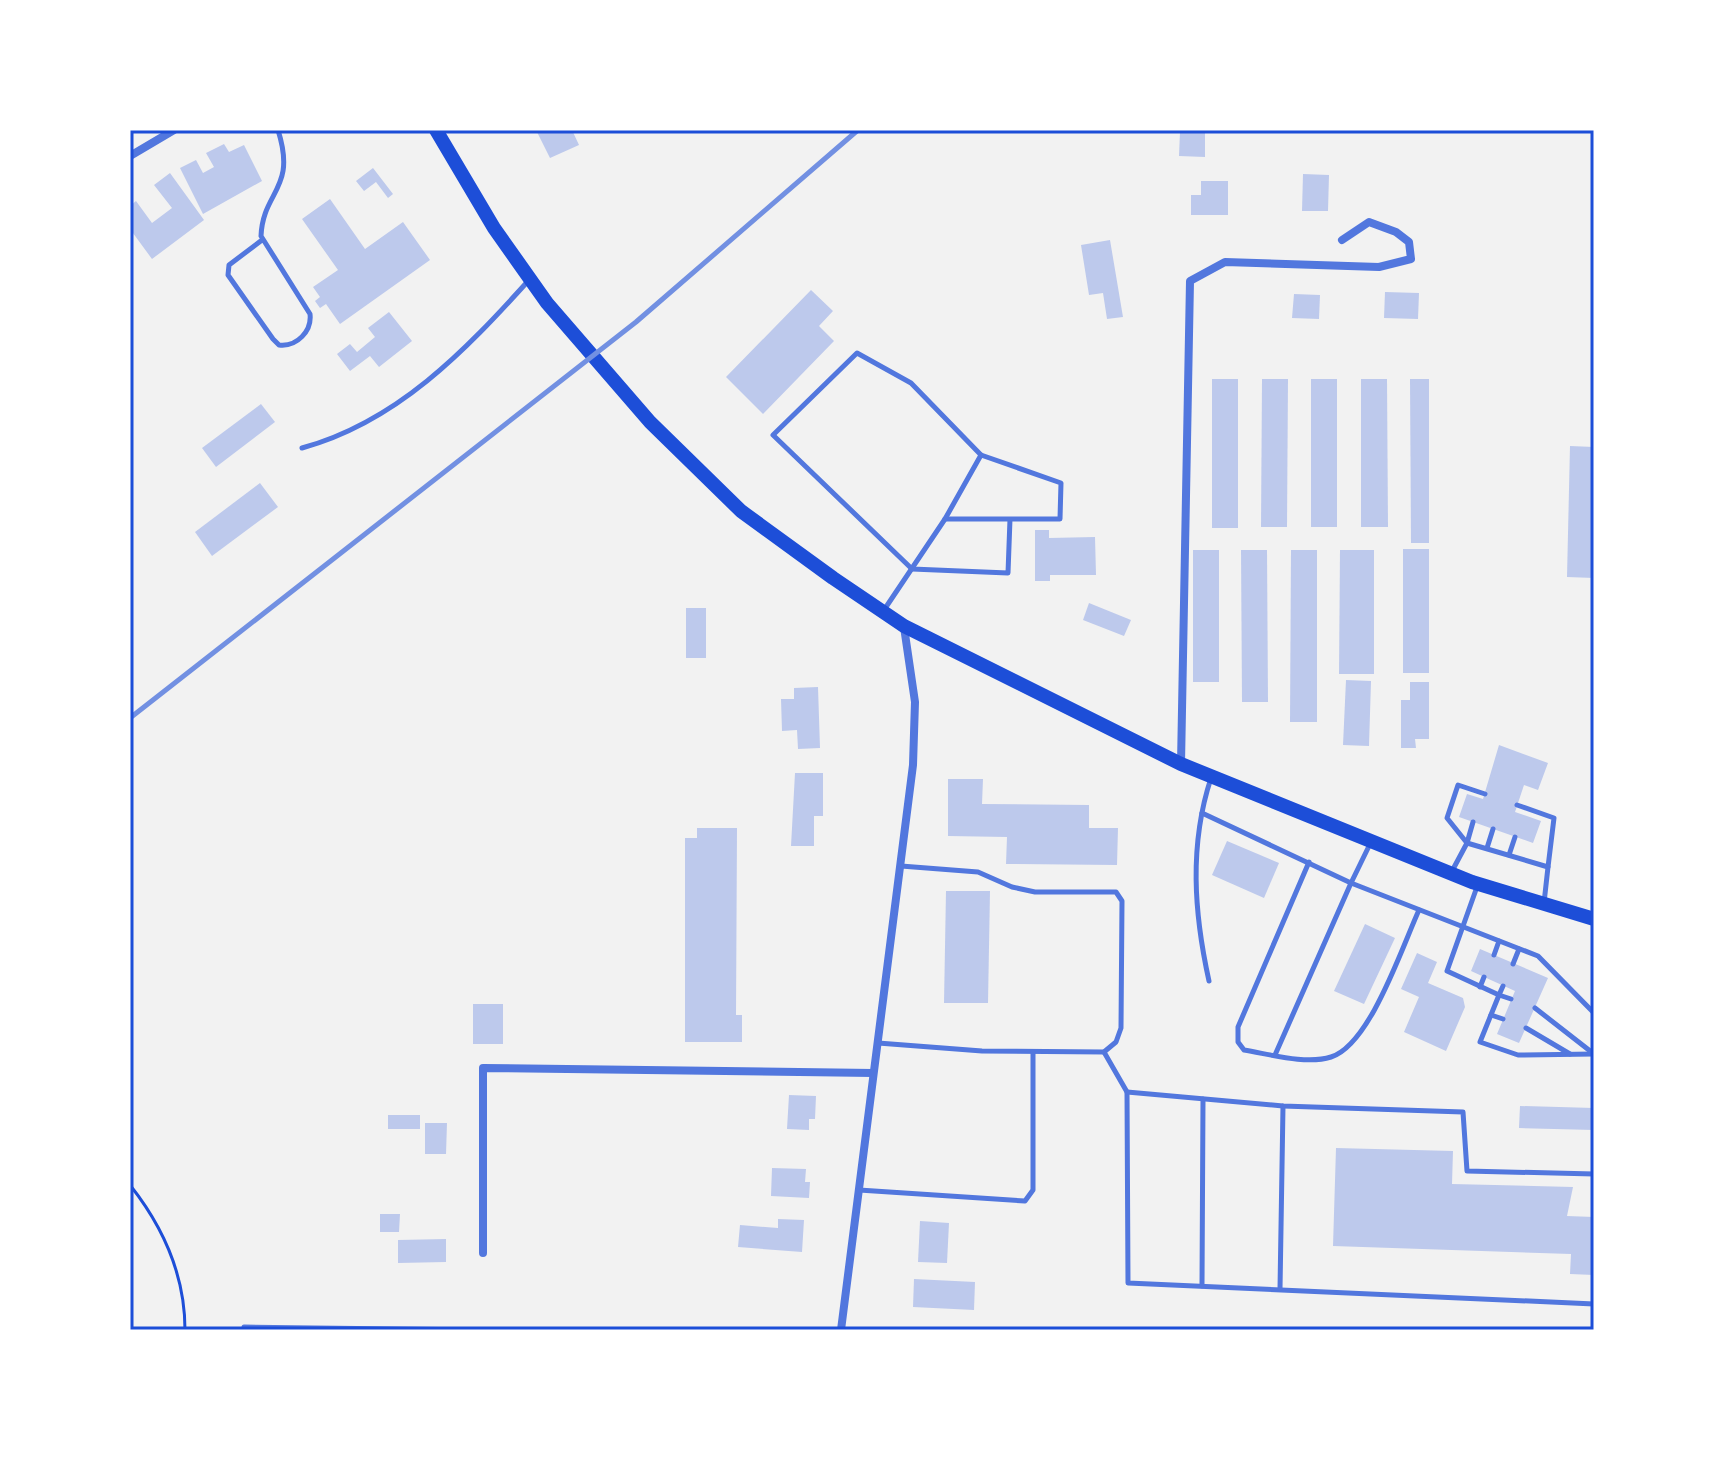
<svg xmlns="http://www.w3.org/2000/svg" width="1724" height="1460" viewBox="0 0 1724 1460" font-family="'Archivo Narrow',sans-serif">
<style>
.building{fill:#bdc9ec}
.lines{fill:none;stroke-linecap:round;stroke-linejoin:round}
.path{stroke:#1d4ed8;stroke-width:3}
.service{stroke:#5277de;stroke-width:5}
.minor{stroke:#5277de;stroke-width:8}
.primary{stroke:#1d4ed8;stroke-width:14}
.rail{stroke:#7290e2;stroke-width:5}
.neatline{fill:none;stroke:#1d4ed8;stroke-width:3}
</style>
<rect width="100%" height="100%" fill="#f2f2f2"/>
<!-- building -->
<g class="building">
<path d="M536 130H572L579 145 550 158Z"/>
<path d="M1180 132 1205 133V157L1179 156Z"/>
<path d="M224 144 229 152 244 145 262 181 203 214 180 168 196 160 203 173 214 167 206 153Z"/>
<path d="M373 168 393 194 388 198 376 182 364 191 356 181Z"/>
<path d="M170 173 204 220 152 259 130 229V206L136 201 152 223 172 208 154 185Z"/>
<path d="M1303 174 1329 175 1328 211H1302Z"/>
<path d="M1201 181H1228V215H1191V195H1201Z"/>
<path d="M330 199 365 249 403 222 430 260 340 324 326 304 320 308 315 301 320 297 313 287 338 270 302 219Z"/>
<path d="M1110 240 1123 317 1107 319 1103 293 1089 295 1081 245Z"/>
<path d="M811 290 833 311 819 326 834 341 763 414 726 377Z"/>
<path d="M1385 292 1419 293 1418 319 1384 318Z"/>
<path d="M1294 294 1320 295 1319 319 1292 318Z"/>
<path d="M389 312 412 341 379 367 370 356 350 371 337 354 350 344 357 352 375 337 368 328Z"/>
<rect x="1212" y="379" width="26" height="149"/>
<path d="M1262 379H1288L1287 527H1261Z"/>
<rect x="1311" y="379" width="26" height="148"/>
<path d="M1361 379H1387L1388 527H1361Z"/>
<path d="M1410 379H1429V543H1411Z"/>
<path d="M261 404 275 422 216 467 202 448Z"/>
<path d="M1570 446 1594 447V578L1567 577Z"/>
<path d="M260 483 278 507 212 556 195 532Z"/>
<path d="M1035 530H1049V538L1095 537 1096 575H1050V581H1035Z"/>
<rect x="1403" y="549" width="26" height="124"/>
<rect x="1193" y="550" width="26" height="132"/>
<path d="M1241 550H1267L1268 702H1242Z"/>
<path d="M1291 550H1317V722H1290Z"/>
<path d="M1340 550H1374V674H1339Z"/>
<path d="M1089 603 1131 620 1124 636 1083 620Z"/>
<rect x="686" y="608" width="20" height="50"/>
<path d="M1346 680 1371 681 1369 746 1343 745Z"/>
<path d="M1410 682H1429V739H1415L1416 748H1401V700H1410Z"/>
<path d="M818 687 820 748 798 749 797 730 782 731 781 699H794V688Z"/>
<path d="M1499 745 1548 763 1538 790 1524 785 1515 812 1541 821 1533 843 1459 817 1467 794 1483 799Z"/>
<path d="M795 773H823V816H814V846H791Z"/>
<path d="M948 779H983L982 804 1089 805V828H1118L1117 865 1006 864 1007 837 948 836Z"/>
<path d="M697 828H737L736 1015H742V1042H685V838H697Z"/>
<path d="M1227 841 1279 863 1264 898 1212 875Z"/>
<path d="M946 891H990L988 1003H944Z"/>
<path d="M1365 924 1395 938 1364 1004 1334 991Z"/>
<path d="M1480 949 1548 978 1519 1043 1497 1034 1515 991 1471 971Z"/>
<path d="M1417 953 1437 962 1428 983 1463 998 1465 1007 1446 1051 1404 1032 1419 997 1401 989Z"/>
<rect x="473" y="1004" width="30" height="40"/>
<path d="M789 1095 816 1096 815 1119H809V1130L787 1129Z"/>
<path d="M1520 1106 1594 1108V1130L1519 1128Z"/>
<rect x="388" y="1115" width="32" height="14"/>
<path d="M425 1123H447L446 1154H425Z"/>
<path d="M1336 1148 1453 1151 1452 1184 1573 1187 1567 1216 1594 1217V1275L1570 1274 1571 1254 1333 1246Z"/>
<path d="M772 1168 806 1169 805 1182H810L809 1198 771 1196Z"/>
<path d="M380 1214H400L399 1232H380Z"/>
<path d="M778 1219 804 1220 802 1252 738 1247 740 1225 778 1228Z"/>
<path d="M920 1221 949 1223 947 1263 918 1262Z"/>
<path d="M446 1239V1262L398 1263V1240Z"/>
<path d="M914 1279 975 1282 974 1310 913 1307Z"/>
</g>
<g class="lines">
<!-- path -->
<path class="path" d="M130 1185C164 1228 185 1275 185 1330"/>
<!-- service -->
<g class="service">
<path d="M262 240 229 265 228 275 273 339 279 345C297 347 312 331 310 314L261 236C263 190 297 190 278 130"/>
<path d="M302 448C397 422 465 351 529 280"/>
<path d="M945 519H1060L1061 483 981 455 911 383 857 353 773 435 912 569 1008 573 1010 519"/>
<path d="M884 610 945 519 981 455"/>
<path d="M1517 805 1554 818 1548 867"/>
<path d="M1202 813 1351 883 1275 1055"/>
<path d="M1473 822 1467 843 1548 867 1544 903"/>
<path d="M1370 844 1351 883 1538 956 1594 1013"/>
<path d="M1487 848 1493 829"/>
<path d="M1509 855 1515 837"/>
<path d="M1309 862 1238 1027V1042L1244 1050C1269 1054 1306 1065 1331 1057 1370 1045 1402 947 1419 910"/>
<path d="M1451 873 1467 843 1447 818 1458 785 1485 794"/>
<path d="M1478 884 1447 971 1499 995 1480 1042 1518 1055 1594 1054"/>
<path d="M1494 955 1499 941"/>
<path d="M1513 964 1519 949"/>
<path d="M1209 981C1194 913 1189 845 1211 778"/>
<path d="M1503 986 1499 995 1511 999"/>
<path d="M1480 987 1484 977"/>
<path d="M1535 1008 1594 1054"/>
<path d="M1491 1015 1503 1019"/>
<path d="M1526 1028 1570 1054"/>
<path d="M878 1043 982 1051 1104 1052 1116 1042 1121 1028 1122 901 1116 892H1035L1012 887 978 872 901 866"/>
<path d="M1104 1052 1127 1092 1128 1283 1594 1304"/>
<path d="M1127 1092 1283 1106 1463 1112 1467 1171 1594 1174"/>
<path d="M859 1190 1025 1201 1033 1190V1052"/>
<path d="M1202 1286 1203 1099"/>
<path d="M1280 1289 1283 1106"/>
<path d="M244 1330V1327L480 1330"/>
</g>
<!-- minor -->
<g class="minor">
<path d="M130 156 174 130"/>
<path d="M1181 764 1190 281 1225 262 1379 267 1411 259 1409 242 1396 232 1369 222 1342 240"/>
<path d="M483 1253V1068L873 1073"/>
<path d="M841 1330 913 765 915 702 904 627"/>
</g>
<!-- primary -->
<path class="primary" d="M436 130 494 228 547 303 650 422 741 511 833 578 904 626 1181 764 1472 882 1594 919"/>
<!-- rail -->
<path class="rail" d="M130 718 636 322 858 130"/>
</g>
<!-- border -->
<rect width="1724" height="1460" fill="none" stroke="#ffffff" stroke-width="264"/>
<rect x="132" y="132" width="1460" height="1196" class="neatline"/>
</svg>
